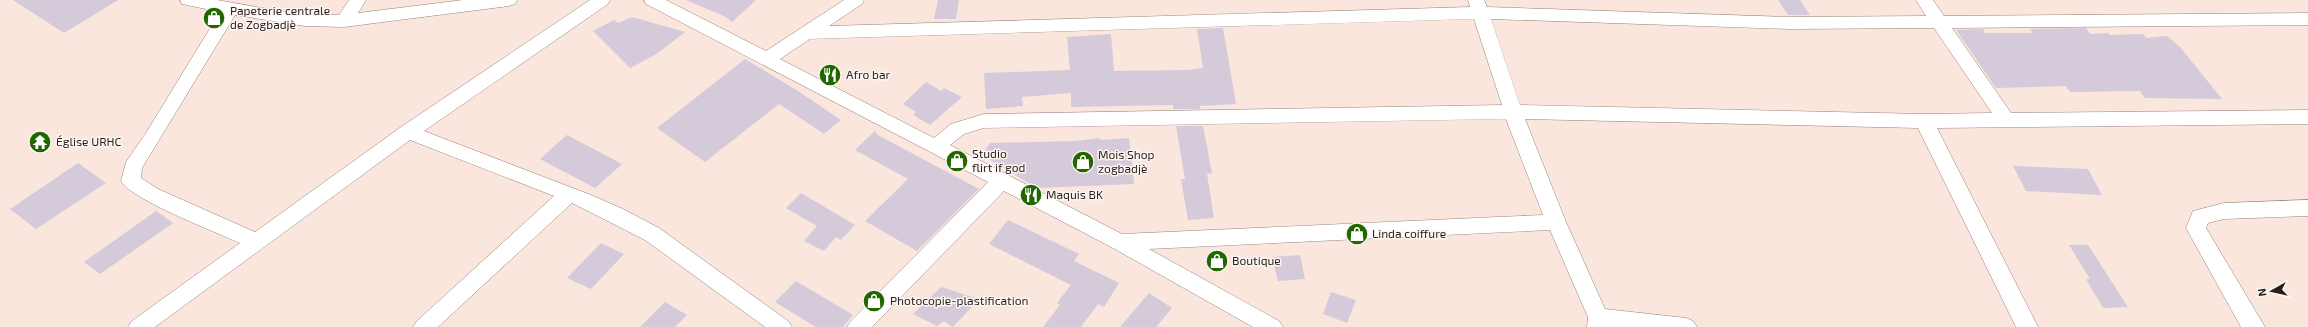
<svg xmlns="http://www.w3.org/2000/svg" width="2308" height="327" viewBox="0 0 2308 327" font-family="'Exo 2',sans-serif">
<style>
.building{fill:#d4cada}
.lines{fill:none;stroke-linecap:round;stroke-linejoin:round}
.street-casing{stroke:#95837b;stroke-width:1}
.street{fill:#fff;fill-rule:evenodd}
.labels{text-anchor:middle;stroke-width:3;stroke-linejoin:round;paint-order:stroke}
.poi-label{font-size:12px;fill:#261f1b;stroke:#fef6f2;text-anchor:start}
</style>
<rect width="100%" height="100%" fill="#fae6dd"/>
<!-- building -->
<g class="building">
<path d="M13 0H118L64 33Z"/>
<path d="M686 0H756L732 22 726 17Z"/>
<path d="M938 0H959L956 19H934Z"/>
<path d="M1778 0H1800L1810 15H1788Z"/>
<path d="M632 17 685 32 655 55 630 68 593 31 614 20 618 23Z"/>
<path d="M1223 28 1236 104 1200 106V109H1173V105L1071 107V93L1022 97 1023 106 986 109 984 73 1070 70 1067 37 1111 34 1114 71 1187 70 1203 68 1197 29Z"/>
<path d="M2086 28 2090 34 2108 33 2110 35 2143 34 2146 38 2167 36 2180 47 2222 99 2145 98 2140 91 2070 92 2066 86 1996 88 1956 30 1983 29 1985 33H2033L2030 29Z"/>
<path d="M745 59 798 91 841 120 824 134 779 104 705 162 657 128Z"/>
<path d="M926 82 941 91 944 88 962 97 930 125 913 115 916 112 903 104Z"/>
<path d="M1176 126H1203L1212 173 1207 174 1214 218 1188 220 1181 179H1185Z"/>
<path d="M876 130V134L979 189 917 251 865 221 908 179 855 150Z"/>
<path d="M567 135 622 164 595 188 540 159Z"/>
<path d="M1099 138 1100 140 1129 138 1134 184 1037 188 982 155 990 143 1075 141Z"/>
<path d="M78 163 106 183 36 229 10 209Z"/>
<path d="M2013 166 2088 169 2102 195 2026 191Z"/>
<path d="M801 193 855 225 841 240 836 237 824 251 804 241 817 226 786 208Z"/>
<path d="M156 211 173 223 100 274 84 262Z"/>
<path d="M1008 220 1079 254 1074 261 1119 283 1104 307 1098 304 1081 327H1043L1060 305 1057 303 1071 285 989 244Z"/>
<path d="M601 243 624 254 591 289 567 278Z"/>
<path d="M2069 245H2088L2128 307 2103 308 2086 279H2090Z"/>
<path d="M1300 255 1305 279 1278 281 1272 257Z"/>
<path d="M796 281 853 315 843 327H816L775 302Z"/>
<path d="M941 287 979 299 953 327 944 321 937 326 913 314Z"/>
<path d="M1331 292 1356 300 1347 323 1323 314Z"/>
<path d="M1149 293 1172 308 1156 327H1120Z"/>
<path d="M665 302 687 315 675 327H640Z"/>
</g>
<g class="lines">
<!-- street casing -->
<g class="street-casing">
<g id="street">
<path d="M180 0H217L285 12 339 15 349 0H366L358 13 463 0H517L515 4 509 6 344 27 305 26 235 15 142 168 141 178 158 189 255 232 401 127 590 0H610L608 4 424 131 591 195 623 209 659 228 788 321 792 327H765L645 240 572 203 438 327H413L417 321 554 196 410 140 155 327H128L132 321 240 243C216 232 132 200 121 181L126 162 146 133 220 12 182 4Z"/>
<path d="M644 0H666L766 51 844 0H864L862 4 829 26 1470 7 1468 0H1484L1487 7 1790 17 1926 16 1916 0H1933L1944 16 2308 13V25L1952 28 2011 113 2308 110V124L1937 128 2038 327H2016L1918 128 1525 119 1566 222 1605 309 1686 318 1693 321 1697 327H1587L1588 317 1550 230 1149 249 1279 321 1283 327H1253L1113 248 1004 191 872 327H847L851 321 988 182 646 4ZM1474 19 1502 105 984 114 951 124 934 138 780 59 810 39ZM1491 19 1790 29 1934 28 1992 113 1924 114 1520 105ZM1506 119 1543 215 1122 234 950 145 964 134 984 128Z"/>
<path d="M2308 200V216L2224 219 2208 223 2206 228 2265 327H2241L2186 228 2193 211 2224 203Z"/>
</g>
</g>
<!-- street -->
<use href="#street" class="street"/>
</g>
<!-- icons -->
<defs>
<g id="shop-disc" transform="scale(1.15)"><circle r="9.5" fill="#206700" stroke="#fef6f2"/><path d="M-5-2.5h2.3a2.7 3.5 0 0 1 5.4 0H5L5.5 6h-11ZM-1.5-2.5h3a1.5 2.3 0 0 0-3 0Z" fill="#fff"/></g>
<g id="restaurant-disc" transform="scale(1.15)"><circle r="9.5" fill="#206700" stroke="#fef6f2"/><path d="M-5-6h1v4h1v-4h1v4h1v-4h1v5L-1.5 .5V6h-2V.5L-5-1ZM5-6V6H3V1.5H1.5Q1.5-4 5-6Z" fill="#fff"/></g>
<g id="temple-disc" transform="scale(1.15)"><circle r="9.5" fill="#206700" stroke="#fef6f2"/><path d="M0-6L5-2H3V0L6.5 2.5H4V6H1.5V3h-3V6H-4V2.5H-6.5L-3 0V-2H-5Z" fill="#fff"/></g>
</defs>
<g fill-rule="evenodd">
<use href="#shop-disc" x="214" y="18"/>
<use href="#restaurant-disc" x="830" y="75"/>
<use href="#temple-disc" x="40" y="142"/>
<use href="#shop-disc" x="957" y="161"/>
<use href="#shop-disc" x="1083" y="162"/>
<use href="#restaurant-disc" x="1031" y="195"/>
<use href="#shop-disc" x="1357" y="234"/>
<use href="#shop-disc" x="1217" y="261"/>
<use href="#shop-disc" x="874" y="301"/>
</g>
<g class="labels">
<!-- poi labels -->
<g class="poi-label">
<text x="230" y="15">Papeterie centrale<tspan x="230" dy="14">de Zogbadjè</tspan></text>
<text x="846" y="79">Afro bar</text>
<text x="56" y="146">Église URHC</text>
<text x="972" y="158">Studio<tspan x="972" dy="14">flirt if god</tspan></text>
<text x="1098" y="159">Mois Shop<tspan x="1098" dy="14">zogbadjè</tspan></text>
<text x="1046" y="199">Maquis BK</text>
<text x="1372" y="238">Linda coiffure</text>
<text x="1232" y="265">Boutique</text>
<text x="890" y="305">Photocopie-plastification</text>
</g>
</g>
<!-- north arrow -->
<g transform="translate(2272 291) rotate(262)" stroke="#fef6f2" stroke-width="3" paint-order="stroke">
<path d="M0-3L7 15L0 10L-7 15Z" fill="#261f1b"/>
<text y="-6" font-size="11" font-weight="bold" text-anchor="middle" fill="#261f1b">N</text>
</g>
</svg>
